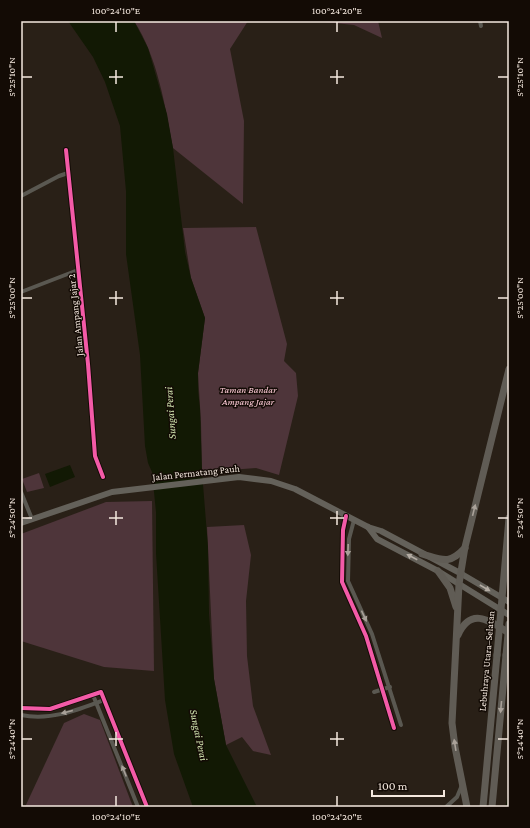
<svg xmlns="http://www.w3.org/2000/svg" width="530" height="828" viewBox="0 0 530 828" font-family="'Crimson Pro',serif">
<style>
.green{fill:#4e353a}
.water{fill:#121904}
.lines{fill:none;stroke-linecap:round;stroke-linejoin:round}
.stream{stroke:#121904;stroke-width:1.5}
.minor{stroke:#5a5851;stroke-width:4}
.primary{stroke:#64615a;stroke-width:6}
.motorway{stroke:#605c55;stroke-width:7}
.motorway-bridge{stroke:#605c55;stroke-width:7}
.cycleway-casing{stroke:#130b05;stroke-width:6}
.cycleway{stroke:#f35aa7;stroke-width:4}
.oneway{fill:#aaa29a}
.oneway2{fill:#a8a098}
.oneway3{fill:#b4aca3}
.ticks{fill:none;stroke:#f5e9df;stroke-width:1.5}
.labels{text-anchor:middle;stroke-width:3;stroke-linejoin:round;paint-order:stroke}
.street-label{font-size:10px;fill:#f5e9df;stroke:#130b05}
.park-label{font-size:10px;font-style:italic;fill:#fdcad6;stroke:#130b05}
.water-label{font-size:11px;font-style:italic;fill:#d0e3ae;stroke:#130b05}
.neatline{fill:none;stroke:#f5e9df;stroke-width:1.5}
.ticks-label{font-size:10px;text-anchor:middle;fill:#f5e9df}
</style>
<rect width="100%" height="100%" fill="#292017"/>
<!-- green -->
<g class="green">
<path d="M134 21H248L230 49 244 121 243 204 173 148C165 106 158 58 134 21Z"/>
<path d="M314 21H378L382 38 354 25Z"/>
<path d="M256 227 287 344 284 361 296 373 298 396 279 475 256 468 202 472 201 423 198 373 205 318 191 278 183 228Z"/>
<path d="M39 473 44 488 27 492 22 479Z"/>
<path d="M152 501 154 671 104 667 21 641V534L106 502Z"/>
<path d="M244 525 251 555 246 601 247 656 253 706 271 755 253 751 242 737 226 745 214 679 207 527Z"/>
<path d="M84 714 100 720 133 807H25L64 723Z"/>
</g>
<!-- water -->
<g class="water">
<path d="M68 21H134L148 48 167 114 173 148 185 252 191 278 205 318 198 373V390L200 409 202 472 208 547 209 614 214 679 226 745 257 807H193L174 754 165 700 156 553V512L152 472 148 463 145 446 140 355 126 254V191L120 126 105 82 93 57Z"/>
<path d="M70 465 75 477 50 487 45 474Z"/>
</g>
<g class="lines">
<!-- stream -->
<path class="stream" d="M506 807 509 793"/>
<!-- minor -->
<g class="minor">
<path d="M480 21 481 26"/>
<path d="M66 150 88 364 95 456 103 477"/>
<path d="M21 196 59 176 68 173"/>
<path d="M21 292 78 270"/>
<path d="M21 492 32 519"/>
<path d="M346 516 343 530 342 582 366 636 394 728"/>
<path d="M354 520 349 539 348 581 372 634 401 725"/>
<path d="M374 692 390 687"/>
<path d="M93 695 138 807"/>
<path d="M21 708 50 709 101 692 147 807"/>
<path d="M21 715C50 721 78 710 104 700"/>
<path d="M446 807 457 797 462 785"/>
</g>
<!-- primary -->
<g class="primary">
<path d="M21 523 112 492 239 477 271 481 295 489 368 527 381 531 460 573 509 602"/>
<path d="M368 527 377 539 438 571 509 615"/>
</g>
<!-- motorway -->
<g class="motorway">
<path d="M422 554C443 560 449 565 465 548"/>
<path d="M438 571 450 588 456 607"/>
<path d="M458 635C471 606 490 621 509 633"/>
<path d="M467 807 455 747 452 723 459 584 465 547 509 369"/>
<path d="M483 807 497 655"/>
<path d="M492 807 506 655"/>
</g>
<!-- motorway-bridge -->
<g class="motorway-bridge">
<path d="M497 655 509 518"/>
<path d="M506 655 509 624"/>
</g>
<!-- cycleway casing -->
<g class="cycleway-casing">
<g id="cycleway">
<path d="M66 150 88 364 95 456 103 477"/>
<path d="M346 516 343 530 342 582 366 636 394 728"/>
<path d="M21 708 50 709 101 692 147 807"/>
</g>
</g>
<!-- cycleway -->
<use href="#cycleway" class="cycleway"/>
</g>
<!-- one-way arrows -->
<defs><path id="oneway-solid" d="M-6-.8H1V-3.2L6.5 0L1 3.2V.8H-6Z"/></defs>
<g class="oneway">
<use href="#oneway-solid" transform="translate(474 510) rotate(-76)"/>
<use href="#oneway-solid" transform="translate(501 707) rotate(95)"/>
<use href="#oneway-solid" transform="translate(455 745) rotate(-99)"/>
</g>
<g class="oneway2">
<use href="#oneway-solid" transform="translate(348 550) rotate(92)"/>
<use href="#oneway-solid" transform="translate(364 616) rotate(65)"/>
<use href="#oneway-solid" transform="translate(67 712) rotate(166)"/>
<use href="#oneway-solid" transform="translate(124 771) rotate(-112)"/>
</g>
<g class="oneway3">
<use href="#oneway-solid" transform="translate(412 557) rotate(-152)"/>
<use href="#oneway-solid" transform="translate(485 588) rotate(30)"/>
</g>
<!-- ticks -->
<path class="ticks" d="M116 22V32M337 22V32M116 70V84M337 70V84M22 77H32M109 77H123M330 77H344M498 77H508M116 291V305M337 291V305M22 298H32M109 298H123M330 298H344M498 298H508M116 511V525M337 511V525M22 518H32M109 518H123M330 518H344M498 518H508M116 732V746M337 732V746M22 739H32M109 739H123M330 739H344M498 739H508M116 796V806M337 796V806"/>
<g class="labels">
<!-- street labels -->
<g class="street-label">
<text transform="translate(75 315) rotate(-96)" y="4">Jalan Ampang Jajar 2</text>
<text transform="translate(196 472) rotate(-6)" y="4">Jalan Permatang Pauh</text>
<text transform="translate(486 661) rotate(-85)" y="4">Lebuhraya Utara–Selatan</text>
</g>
<!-- park labels -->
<g class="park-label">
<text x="248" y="393">Taman Bandar<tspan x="248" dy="12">Ampang Jajar</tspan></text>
</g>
<!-- water labels -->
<g class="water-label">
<text transform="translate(170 413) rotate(-94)" y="4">Sungai Perai</text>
<text transform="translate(199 735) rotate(78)" y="4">Sungai Perai</text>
</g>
</g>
<!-- border -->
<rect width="530" height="828" fill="none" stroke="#130b05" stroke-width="44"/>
<!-- scale -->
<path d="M372 790v6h72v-6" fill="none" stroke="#f5e9df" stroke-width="2"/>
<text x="378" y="790" font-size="12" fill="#f5e9df" stroke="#130b05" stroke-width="3" paint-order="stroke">100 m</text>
<rect x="22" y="22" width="486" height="784" class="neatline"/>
<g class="ticks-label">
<text x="116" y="14">100°24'10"E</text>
<text x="337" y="14">100°24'20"E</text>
<text transform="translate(11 77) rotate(-90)" y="4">5°25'10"N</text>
<text transform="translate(519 77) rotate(-90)" y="4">5°25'10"N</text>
<text transform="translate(11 298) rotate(-90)" y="4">5°25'00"N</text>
<text transform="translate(519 298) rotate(-90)" y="4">5°25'00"N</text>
<text transform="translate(11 518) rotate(-90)" y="4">5°24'50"N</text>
<text transform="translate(519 518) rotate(-90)" y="4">5°24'50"N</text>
<text transform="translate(11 739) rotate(-90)" y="4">5°24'40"N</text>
<text transform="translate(519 739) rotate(-90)" y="4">5°24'40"N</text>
<text x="116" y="820">100°24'10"E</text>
<text x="337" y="820">100°24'20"E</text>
</g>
</svg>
